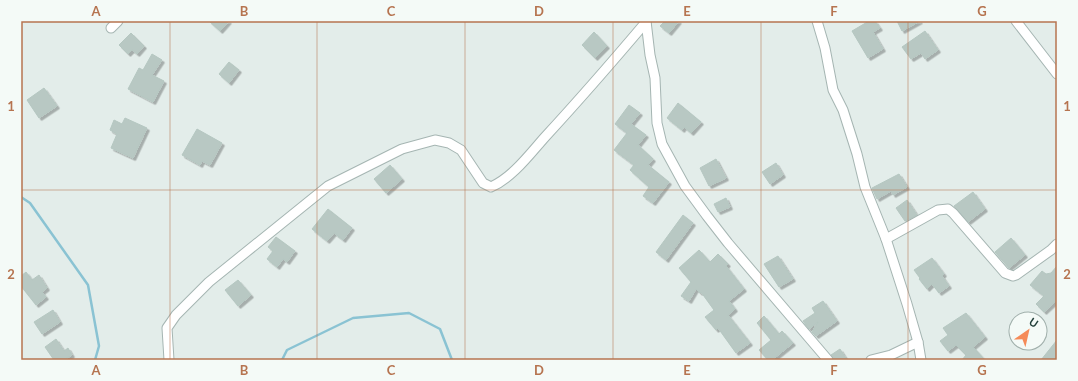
<svg xmlns="http://www.w3.org/2000/svg" width="1078" height="381" viewBox="0 0 1078 381" font-family="Lato,sans-serif">
<style>
.lines{fill:none;stroke-linecap:round;stroke-linejoin:round}
.stream{stroke:#8ac3d3;stroke-width:2.5}
.building{fill:#b8c8c3;stroke:#b5c7c1;filter:url(#shadow)}
.minor-casing{stroke:#a5b5b2;stroke-width:11}
.minor{stroke:#fff;stroke-width:9}
.grid{fill:none;stroke:#b67450;stroke-width:1;stroke-opacity:0.55}
.neatline{fill:none;stroke:#b67450;stroke-width:1.5}
.grid-label{font-size:13px;text-anchor:middle;font-weight:bold;fill:#b67450}
</style>
<defs>
<filter id="shadow"><feDropShadow dx="2.5" dy="2.5" stdDeviation="0" flood-color="#0004"/></filter>
</defs>
<rect width="100%" height="100%" fill="#e3edea"/>
<g class="lines">
<!-- stream -->
<g class="stream">
<path d="M21 197 30 203 88 285 99 346 95 360"/>
<path d="M282 360 287 350 353 318 409 313 440 329 452 360"/>
</g>
</g>
<!-- building -->
<g class="building">
<path d="M209 21H229L220 31Z"/>
<path d="M665 21H679L669 33 660 26Z"/>
<path d="M869 21H875L880 28 873 32 883 49 868 58 852 31Z"/>
<path d="M897 21H920L902 31Z"/>
<path d="M925 31 938 50 925 59 921 53 911 59 902 47Z"/>
<path d="M594 32 607 46 595 58 582 45Z"/>
<path d="M131 33 144 46 137 54 132 50 128 54 119 45Z"/>
<path d="M152 54 162 60 152 75 164 81 153 102 128 89 139 68 143 70Z"/>
<path d="M229 62 239 70 229 83 219 74Z"/>
<path d="M44 88 57 106 39 118 27 100Z"/>
<path d="M678 103 701 122 691 133 684 127 682 130 667 118Z"/>
<path d="M629 105 640 113 631 124 646 135 638 145 653 159 648 165 669 182 653 203 643 196 649 187 630 170 634 165 614 150 627 133 615 124Z"/>
<path d="M125 118 147 128 133 158 111 148 117 134 110 130 114 120 122 124Z"/>
<path d="M197 129 222 143 210 165 202 161 200 165 182 155Z"/>
<path d="M716 159 726 178 709 186 700 168Z"/>
<path d="M776 163 783 175 770 184 762 172Z"/>
<path d="M390 165 402 179 386 193 374 179Z"/>
<path d="M899 174 907 187 893 195 891 191 877 199 872 188Z"/>
<path d="M973 192 985 209 968 222 954 206Z"/>
<path d="M726 198 730 207 718 212 714 204Z"/>
<path d="M907 200 917 215 905 221 896 208Z"/>
<path d="M328 209 352 228 343 240 334 233 327 241 312 229Z"/>
<path d="M683 215 693 223 666 260 656 252Z"/>
<path d="M276 237 295 251 287 262 283 259 277 267 267 259 273 251 268 247Z"/>
<path d="M1011 238 1025 255 1009 268 995 252Z"/>
<path d="M699 250 710 262 718 254 728 264 726 266 744 289 729 301 735 309 728 315 750 343 736 353 718 328 716 330 705 317 714 310 701 292 700 293 696 289 689 301 681 296 691 282 679 268Z"/>
<path d="M778 256 793 279 779 287 764 264Z"/>
<path d="M932 258 944 274 942 276 949 286 939 293 932 284 927 289 919 279 920 278 914 270Z"/>
<path d="M1057 266V300L1044 312 1036 304 1044 296 1030 285 1042 271 1046 274 1051 273Z"/>
<path d="M26 272 32 280 39 275 47 288 42 292 46 297 36 305 21 286V276Z"/>
<path d="M238 280 251 295 238 306 225 290Z"/>
<path d="M823 301 837 321 816 336 812 332 818 322 809 329 803 321 815 313 812 308Z"/>
<path d="M53 310 60 322 42 334 34 322Z"/>
<path d="M966 313 985 337 973 347 985 360H962L966 355 956 345 948 351 940 341 948 335 943 328Z"/>
<path d="M764 316 779 334 782 331 793 343 772 360H768L759 350 771 340 757 323Z"/>
<path d="M56 339 64 351 68 348 72 355 64 360H54L45 347Z"/>
<path d="M1057 340V360H1041Z"/>
<path d="M840 349 847 360H834L831 355Z"/>
</g>
<g class="lines">
<!-- minor casing -->
<g class="minor-casing">
<g id="minor">
<path d="M646 21 650 55 655 78 657 123 662 144 685 186 707 216 728 243 828 360"/>
<path d="M817 21 825 48 833 90 843 110 857 154 865 187 886 239 907 304 918 342"/>
<path d="M1016 21 1057 74"/>
<path d="M111 28 118 21"/>
<path d="M886 239 938 210 948 209 953 213 1005 273 1013 276 1016 275 1051 250 1057 244"/>
<path d="M169 360 167 328 176 315 209 282 328 186 402 149 435 140 449 143 461 150 483 183 491 187C513 177 529 155 545 137 580 99 613 61 646 22"/>
<path d="M871 360 891 355 918 342 921 360"/>
</g>
</g>
<!-- minor -->
<use href="#minor" class="minor"/>
</g>
<!-- grid -->
<path class="grid" d="M170 21V360M317 21V360M465 21V360M613 21V360M761 21V360M908 21V360M21 190H1057"/>
<!-- border -->
<rect width="1078" height="381" fill="none" stroke="#f4faf7" stroke-width="44"/>
<!-- north arrow -->
<g transform="translate(1028 331) rotate(34)"><circle r="19" fill="#f4faf7" stroke="#a0afab"/>
<path d="M0-3L7 15L0 10L-7 15Z" fill="#f58b59"/>
<text y="-6" font-size="11" font-weight="bold" text-anchor="middle" fill="#223f3a">U</text>
</g>
<rect x="22" y="22" width="1034" height="337" class="neatline"/>
<g class="grid-label">
<text x="96" y="16">A</text>
<text x="244" y="16">B</text>
<text x="391" y="16">C</text>
<text x="539" y="16">D</text>
<text x="687" y="16">E</text>
<text x="834" y="16">F</text>
<text x="982" y="16">G</text>
<text x="11" y="111">1</text>
<text x="1067" y="111">1</text>
<text x="11" y="279">2</text>
<text x="1067" y="279">2</text>
<text x="96" y="375">A</text>
<text x="244" y="375">B</text>
<text x="391" y="375">C</text>
<text x="539" y="375">D</text>
<text x="687" y="375">E</text>
<text x="834" y="375">F</text>
<text x="982" y="375">G</text>
</g>
</svg>
